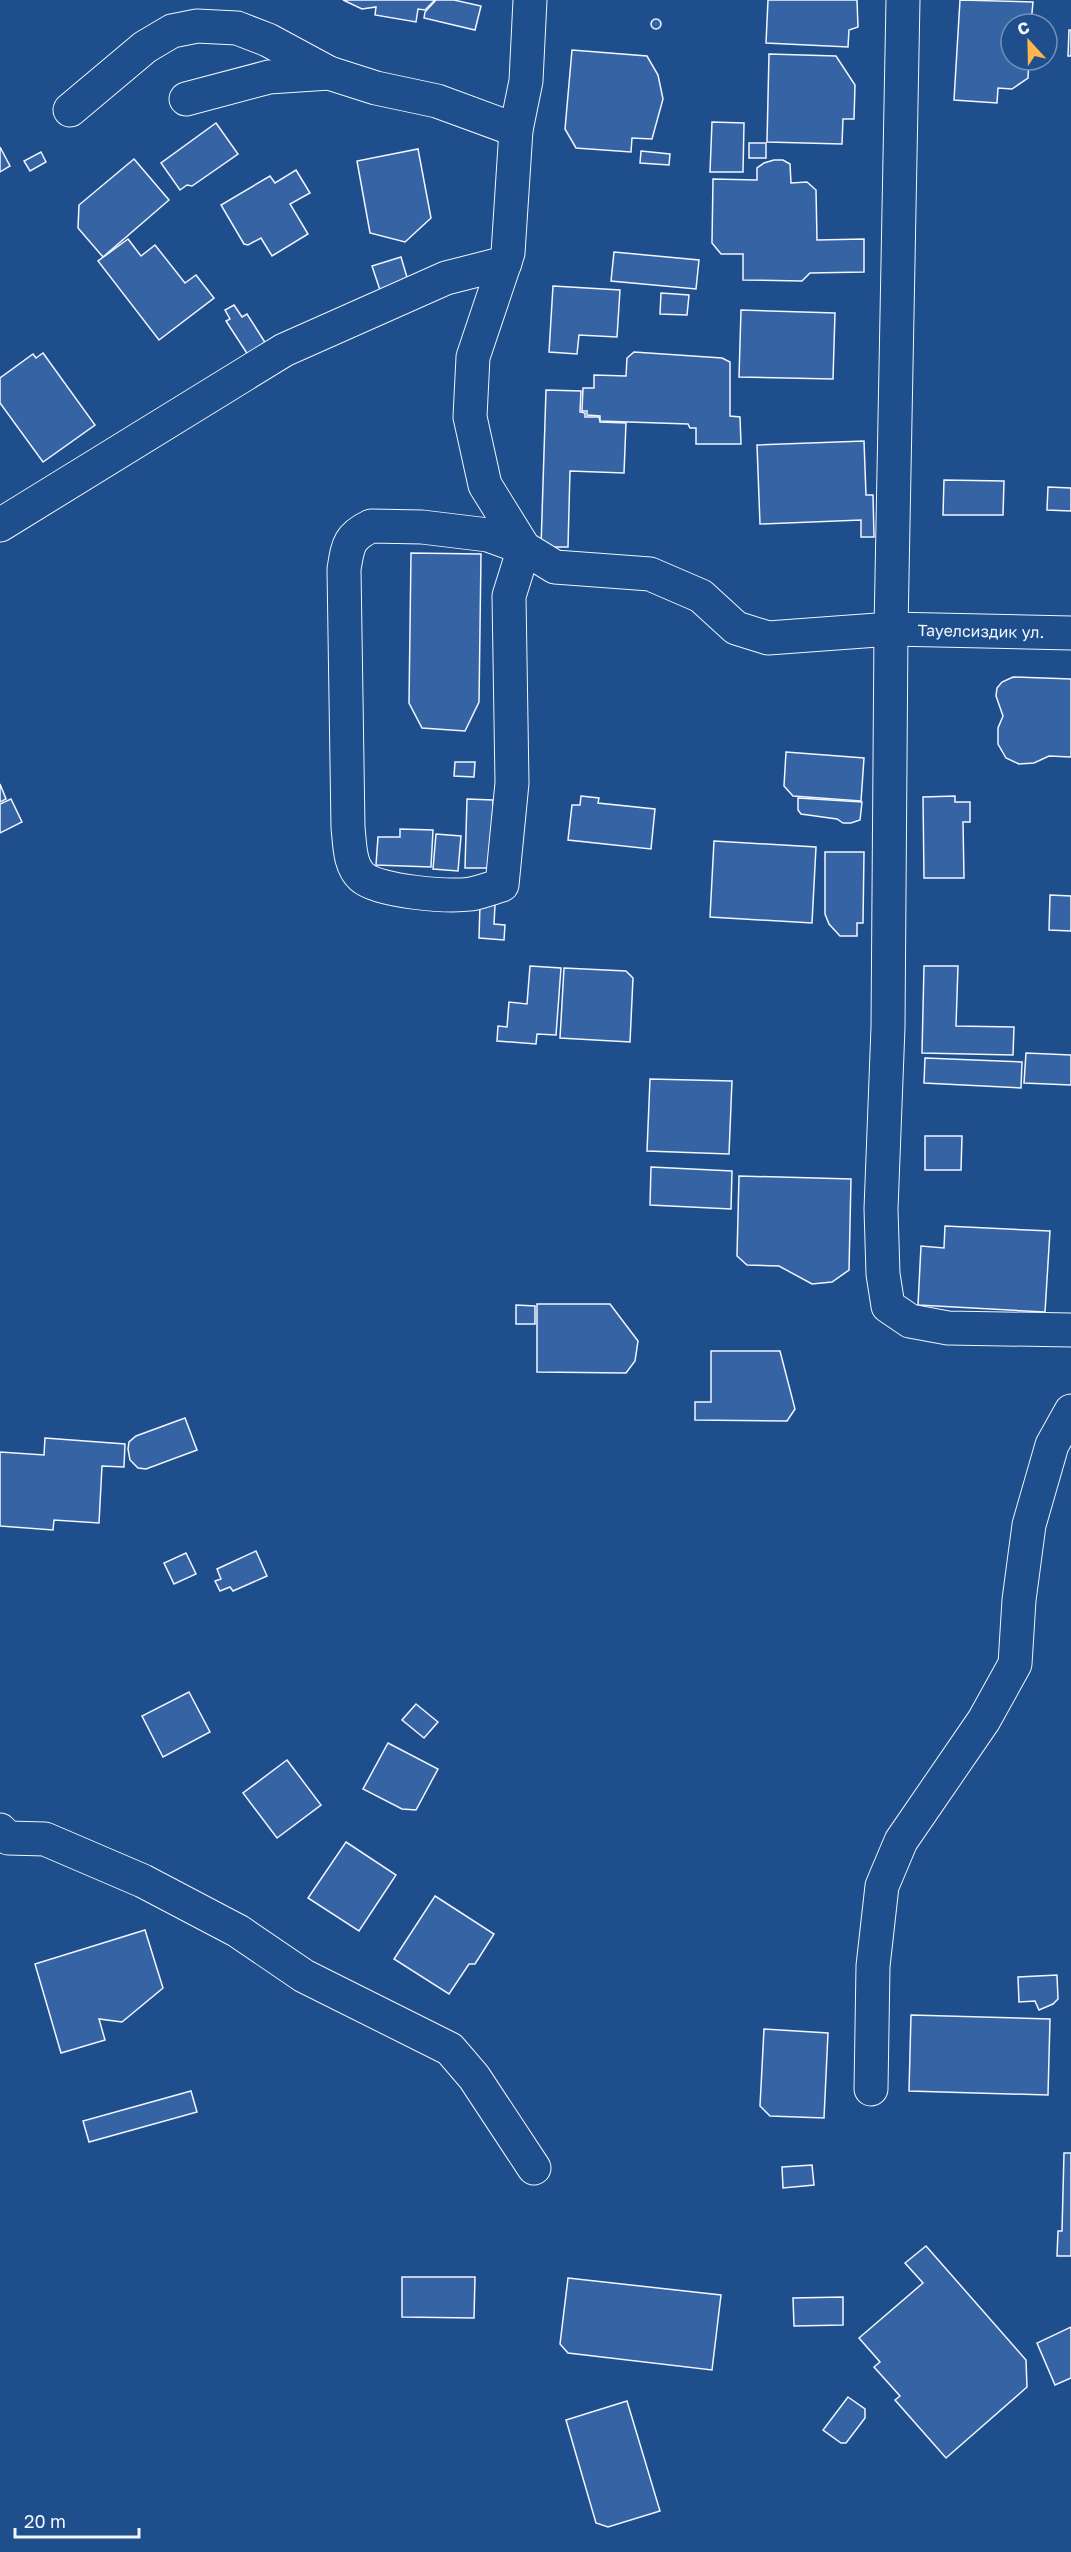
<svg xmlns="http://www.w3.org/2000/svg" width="1071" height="2552" viewBox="0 0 1071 2552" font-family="'Golos Text',sans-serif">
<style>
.building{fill:#3563a3;stroke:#f2f6ff;stroke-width:1.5}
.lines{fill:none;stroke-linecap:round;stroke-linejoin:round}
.street-casing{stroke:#f2f6ff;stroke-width:35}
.street{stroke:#1f4e8c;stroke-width:33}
.labels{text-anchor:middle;stroke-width:4.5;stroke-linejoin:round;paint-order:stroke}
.street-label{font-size:16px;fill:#f2f6ff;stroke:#1f4e8c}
</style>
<rect width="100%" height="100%" fill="#1f4e8c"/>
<!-- building -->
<g class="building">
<path d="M343 0H435L425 10 418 9 416 22 375 15 376 7 362 9Z"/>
<path d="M436 0H454L481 6 475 30 424 18 425 12Z"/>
<path d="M768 0H857L858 27 849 30 848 47 766 43Z"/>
<path d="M960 0 1033 2 1031 24H1011V60H1029L1028 78 1012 89 998 88 997 103 954 100Z"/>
<circle cx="656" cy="24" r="5"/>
<path d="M1069 30H1071V56H1068Z"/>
<path d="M572 50 647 56 658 75 663 99 652 139 632 138 631 152 576 148 565 129Z"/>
<path d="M769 54 836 56 855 85 854 119H843L842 144 767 142Z"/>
<path d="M712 122 744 123 743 172H710Z"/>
<path d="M216 123 238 154 192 186 187 185 180 190 161 163Z"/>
<rect x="749" y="143" width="17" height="15"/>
<path d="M0 147 10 166 0 172Z"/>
<path d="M418 149 431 218 405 242 370 233 357 161Z"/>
<path d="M641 151 670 154 669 165 640 163Z"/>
<path d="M41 152 46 162 30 171 24 161Z"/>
<path d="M134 159 169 200 103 257 78 228 79 205Z"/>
<path d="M774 160H783L790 164 791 183 807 182 816 190 817 240 864 239V272L810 273 802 281 743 280V254H721L712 243 713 179 757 180V168L764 163Z"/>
<path d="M296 170 310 193 290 204 308 234 272 256 261 238 248 245 244 244 221 205 270 176 275 183Z"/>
<path d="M128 239 141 256 155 245 185 283 196 275 214 298 159 340 98 261Z"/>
<path d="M614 252 699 260 696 289 611 281Z"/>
<path d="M401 257 409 284 381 293 372 266Z"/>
<path d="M553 286 620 290 617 337 579 335 577 354 549 352Z"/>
<path d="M661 293 689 295 687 315 660 314Z"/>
<path d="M234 305 242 317 247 314 268 347 250 358 226 321 230 319 225 310Z"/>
<path d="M741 310 835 313 833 379 739 377Z"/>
<path d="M634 352 722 358 730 362V416L740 417 741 444H696V428H690L688 424 600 421V416L587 415V411H582L583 388H594V375L626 376 627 358Z"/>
<path d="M43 353 95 425 43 462 0 403V378L33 354 36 358Z"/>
<path d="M546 390 581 391 580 412 585 413V417H599L600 422 626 423 624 473 570 471 568 547H541Z"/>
<path d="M864 441 866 495H873L874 537H861V520L760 524 757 445Z"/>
<path d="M944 480 1004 481 1003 515H943Z"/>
<path d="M1048 487 1071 488V511L1047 510Z"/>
<path d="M411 553 481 554 479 702 465 731 422 728 409 703Z"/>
<path d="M1013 677 1071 679V757L1049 756 1034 763 1019 764 1006 758 998 744V728L1003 716 996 696 997 688 1002 682Z"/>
<path d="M786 752 864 758 861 801 793 796 784 786Z"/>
<path d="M455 762H475L474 777 454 776Z"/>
<path d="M0 784 6 799 0 802Z"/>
<path d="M581 796 599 798 598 803 655 809 651 849 568 840 572 805H580Z"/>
<path d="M955 796V802H970V822H963L964 878H924L923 797Z"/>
<path d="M798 798 862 802 860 820 851 823H843L837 819 801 814 798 810Z"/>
<path d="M11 799 22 822 0 833V804Z"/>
<path d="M467 799 493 800 491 868H465Z"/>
<path d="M400 829 433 830 431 867 376 865 378 837H400Z"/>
<path d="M436 834 461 836 458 871 433 869Z"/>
<path d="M714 841 816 847 812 923 710 917Z"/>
<path d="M825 852H864L863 923H857V936H840L829 924 825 914Z"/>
<path d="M1050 895 1071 896V931L1049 930Z"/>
<path d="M480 904 495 905 494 924 505 925 504 940 479 938Z"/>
<path d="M530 966 561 968 556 1035 537 1034 536 1044 497 1041 498 1026 507 1027 509 1002 527 1004Z"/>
<path d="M924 966H958L956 1026 1014 1027 1013 1055 922 1053Z"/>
<path d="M564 968 626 971 633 978 630 1042 560 1038Z"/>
<path d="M1026 1053 1071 1055V1085L1024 1083Z"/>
<path d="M925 1058 1022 1062 1021 1088 924 1083Z"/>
<path d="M650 1079 732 1081 729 1154 647 1151Z"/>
<path d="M925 1136H962L961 1170H925Z"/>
<path d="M651 1167 732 1171 731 1209 650 1205Z"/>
<path d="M739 1176 851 1179 849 1270 832 1282 812 1284 779 1266 747 1265 737 1256Z"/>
<path d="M945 1226 1050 1231 1045 1312 918 1305 921 1246 944 1248Z"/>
<path d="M537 1304H610L638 1341 635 1361 626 1373 537 1372Z"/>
<path d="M516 1305 535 1306V1324H516Z"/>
<path d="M711 1351H780L795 1409 787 1421 695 1420V1402H711Z"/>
<path d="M185 1418 197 1450 146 1469 138 1468 130 1460 128 1449 129 1442 136 1436Z"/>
<path d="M45 1438 125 1444 124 1467 102 1466 99 1523 54 1520 53 1530 0 1526V1452L44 1455Z"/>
<path d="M256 1551 267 1576 233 1591 230 1587 220 1591 215 1581 221 1579 217 1569Z"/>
<path d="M186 1553 196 1574 174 1584 164 1563Z"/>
<path d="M189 1692 210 1732 163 1757 142 1716Z"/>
<path d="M416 1704 438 1722 424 1738 402 1720Z"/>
<path d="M388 1743 438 1769 416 1810 402 1809 363 1789Z"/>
<path d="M287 1760 321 1805 277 1838 243 1793Z"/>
<path d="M346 1842 396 1875 359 1931 308 1898Z"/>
<path d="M435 1896 494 1934 475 1964H469L449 1994 394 1959Z"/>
<path d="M145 1930 163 1988 122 2022 99 2019 105 2040 61 2053 35 1964Z"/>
<path d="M1057 1975 1058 1999 1053 2004 1039 2010 1035 2001 1019 2002 1018 1977Z"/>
<path d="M911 2015 1050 2019 1048 2095 909 2091Z"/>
<path d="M764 2029 828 2033 824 2118 770 2116 760 2106Z"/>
<path d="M191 2091 197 2112 89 2142 83 2121Z"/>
<path d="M1064 2153H1071V2256H1057L1058 2231H1062Z"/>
<path d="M812 2165 814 2185 783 2188 782 2167Z"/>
<path d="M926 2246 1026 2360 1027 2387 946 2458 895 2400 900 2396 874 2367 880 2362 859 2338 923 2283 905 2263Z"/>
<path d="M402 2277H475L474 2318 402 2317Z"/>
<path d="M568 2278 721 2295 712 2370 568 2353 560 2344Z"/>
<path d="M843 2297V2325L794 2326 793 2298Z"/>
<path d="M1071 2327V2378L1055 2385 1037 2343Z"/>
<path d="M848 2397 865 2409V2418L846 2443H841L823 2430Z"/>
<path d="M627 2401 660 2511 608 2527 596 2523 566 2420Z"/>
</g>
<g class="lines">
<!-- street casing -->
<g class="street-casing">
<g id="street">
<path d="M530 0 526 81 516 130 508 253 473 357 470 417 485 485 524 548 555 567 650 574 701 596 736 628 768 638 891 629 1071 633"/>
<path d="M903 0 891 629 888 1027 881 1209 883 1274 888 1306 910 1321 948 1328 1071 1330"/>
<path d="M186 99 269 77 329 73"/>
<path d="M70 110 145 47 172 31 197 26 237 28 268 40 329 73 376 88 437 101 516 130"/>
<path d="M0 525 284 350 446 278 505 263"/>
<path d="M371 526 422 527 488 535 524 548 509 596 512 783 502 885C492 888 481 892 471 894 448 897 379 892 362 877 349 865 350 844 348 828L344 569C348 546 348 537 371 526Z"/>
<path d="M0 1830 8 1838 45 1839 143 1881 238 1931 304 1976 450 2049 474 2077 534 2168"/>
<path d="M871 2089 873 1966 882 1886 901 1841 984 1720 1015 1664 1019 1600 1029 1525 1052 1445 1071 1411"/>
</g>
</g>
<!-- street -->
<use href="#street" class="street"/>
</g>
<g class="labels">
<!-- street labels -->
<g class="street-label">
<text transform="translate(981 631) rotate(1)" y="6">Тауелсиздик ул.</text>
</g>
</g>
<!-- north arrow -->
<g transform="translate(1029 42) rotate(338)"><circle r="28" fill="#1f4e8c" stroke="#7391ba" stroke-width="1.5"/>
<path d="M0-4.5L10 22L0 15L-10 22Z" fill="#ffb74d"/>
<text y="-9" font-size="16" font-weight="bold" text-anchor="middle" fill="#f2f6ff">С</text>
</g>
<!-- scale -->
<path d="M15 2528v9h124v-9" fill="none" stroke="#f2f6ff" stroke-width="3"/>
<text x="24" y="2528" font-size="18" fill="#f2f6ff" stroke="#1f4e8c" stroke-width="4.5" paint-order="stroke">20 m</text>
</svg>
